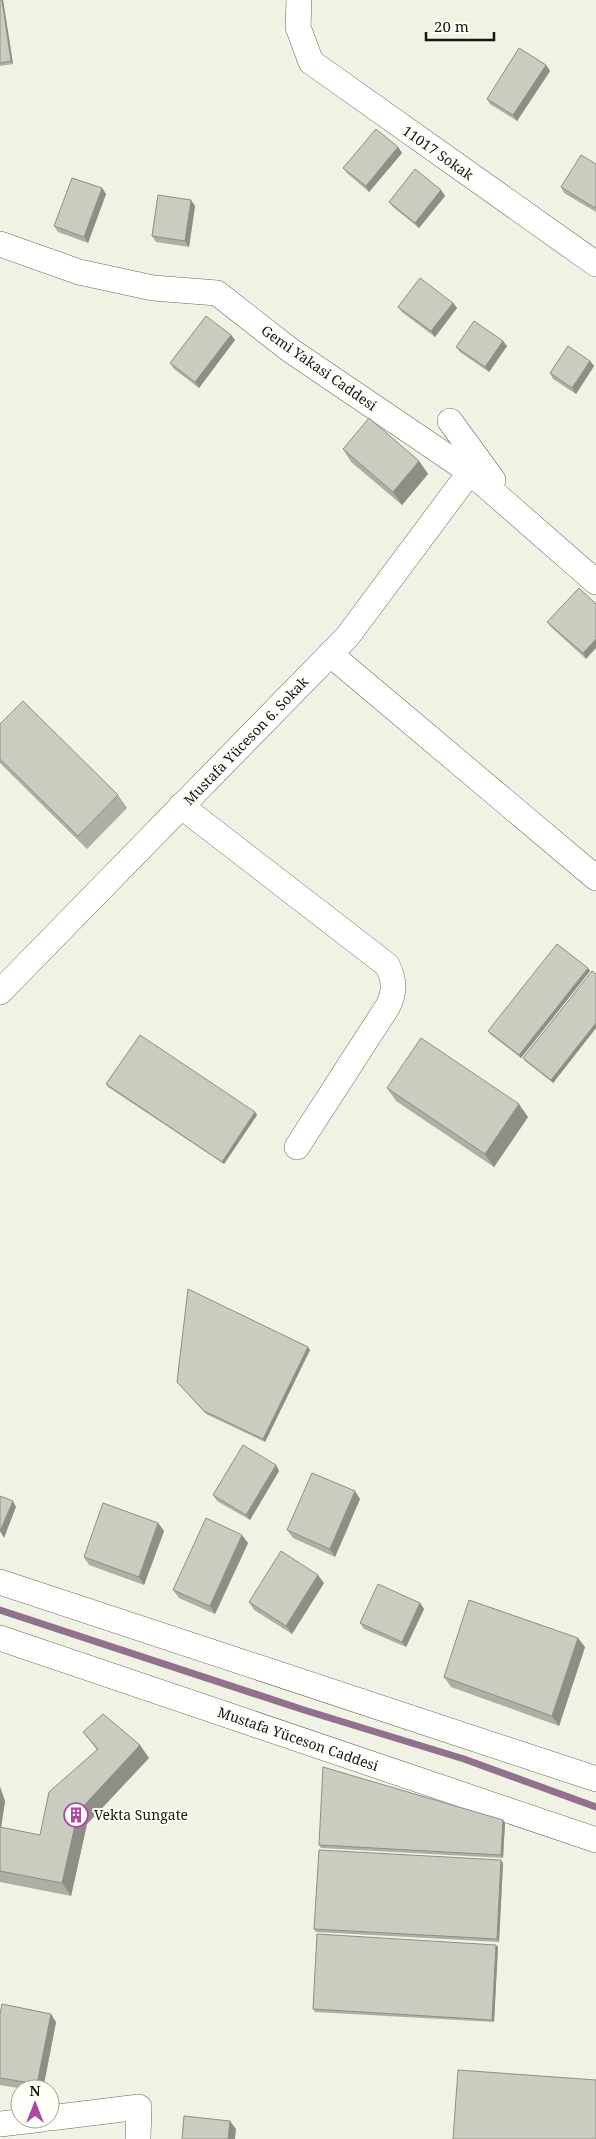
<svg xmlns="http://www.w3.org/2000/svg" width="596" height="2139" viewBox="0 0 596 2139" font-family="'Noto Serif',serif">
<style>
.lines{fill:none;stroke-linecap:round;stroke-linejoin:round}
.stream{stroke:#92718e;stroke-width:7}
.minor-casing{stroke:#67695d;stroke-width:26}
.minor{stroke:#fff;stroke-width:25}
.wall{fill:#aeafa4}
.shaded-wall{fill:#8d8f86}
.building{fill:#caccbf;stroke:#8d8f86}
.labels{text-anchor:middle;stroke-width:4;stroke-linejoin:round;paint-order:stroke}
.street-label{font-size:14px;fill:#171713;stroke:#fefff7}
.poi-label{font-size:14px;fill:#171713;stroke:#fefff7;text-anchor:start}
</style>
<rect width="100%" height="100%" fill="#f0f2e4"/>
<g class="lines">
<!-- stream -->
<path class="stream" d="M0 1610 304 1710 464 1759 596 1807"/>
<!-- minor casing -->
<g class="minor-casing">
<g id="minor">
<path d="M299 0 298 27 311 62 596 264"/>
<path d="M0 244 79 272 153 288 217 293 290 350 470 472 596 582"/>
<path d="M450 421 493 480"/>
<path d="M330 654 596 878"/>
<path d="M181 806 387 965C395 980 395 992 388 1006L297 1147"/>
<path d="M0 992 347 637 470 472"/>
<path d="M0 1582 596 1779"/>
<path d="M0 1638 596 1840"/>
<path d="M50 2118 139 2107 138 2139"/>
<path d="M0 2124 43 2119"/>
</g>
</g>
<!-- minor -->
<use href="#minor" class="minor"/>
</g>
<!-- wall -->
<g class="wall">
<path d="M0 0H3L13 64 0 66Z"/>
<path d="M546 65 550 71 517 121 490 104 487 99Z"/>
<path d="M398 147 402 153 369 192 347 173 343 168Z"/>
<path d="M596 164V212L564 193 561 187Z"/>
<path d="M102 188 106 194 88 243 58 232 54 226Z"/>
<path d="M441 190 445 196 419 228 393 207 389 202Z"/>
<path d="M195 206 189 247 156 242 152 236Z"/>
<path d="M453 303 457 308 435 337 402 312 398 307Z"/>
<path d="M231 335 235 340 199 388 174 369 170 363Z"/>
<path d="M507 346 489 372 460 352 456 347Z"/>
<path d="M590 361 594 366 576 394 553 379 550 373Z"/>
<path d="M343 449 419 461 428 474 402 505 351 462Z"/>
<path d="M596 604 586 659 551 627 547 622Z"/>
<path d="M0 724 118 795 127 808 87 849 0 763Z"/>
<path d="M588 968 590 971 521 1058 490 1034 488 1031Z"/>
<path d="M596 974V1028L553 1083 525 1061 523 1058Z"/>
<path d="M106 1084 255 1112 257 1115 224 1164 108 1087Z"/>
<path d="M387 1088 528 1117 494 1167 396 1101Z"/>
<path d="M308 1347 310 1350 265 1442 206 1414 177 1382Z"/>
<path d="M276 1465 279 1471 250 1520 217 1501 213 1495Z"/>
<path d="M360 1499 335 1557 293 1538 287 1530Z"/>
<path d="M158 1523 164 1531 144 1585 89 1565 84 1557Z"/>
<path d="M248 1543 215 1614 179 1598 173 1590Z"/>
<path d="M324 1583 292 1634 254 1610 249 1602Z"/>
<path d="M420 1603 424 1609 406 1647 364 1629 360 1623Z"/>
<path d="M585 1647 559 1726 451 1687 444 1677Z"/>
<path d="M83 1732 149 1758 87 1824 71 1896 0 1882V1787L5 1801 1 1828 40 1835 97 1750Z"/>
<path d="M505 1823 503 1858 321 1848 319 1845Z"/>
<path d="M503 1863 499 1942 316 1932 314 1929Z"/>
<path d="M496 1945 498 1947 494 2022 315 2012 313 2009Z"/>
<path d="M0 2014 56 2022 43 2089H24L0 2085Z"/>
</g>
<!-- shaded-wall -->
<g class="shaded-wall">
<path d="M2 0H3L13 64 11 61Z"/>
<path d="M546 65 550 71 517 121 513 115Z"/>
<path d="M398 147 402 153 369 192 366 186Z"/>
<path d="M102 188 106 194 88 243 84 237Z"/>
<path d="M441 190 445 196 419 228 415 223Z"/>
<path d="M191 200 195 206 189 247 185 241Z"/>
<path d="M453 303 457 308 435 337 431 331Z"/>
<path d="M231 335 235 340 199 388 195 382Z"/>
<path d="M503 341 507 346 489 372 485 367Z"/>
<path d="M590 361 594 366 576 394 572 388Z"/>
<path d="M419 461 428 474 402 505 393 492Z"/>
<path d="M596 639V648L586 659 583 653Z"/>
<path d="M588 968 590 971 521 1058 519 1055Z"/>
<path d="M596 1023V1028L553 1083 551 1080Z"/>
<path d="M519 1104 528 1117 494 1167 485 1154Z"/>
<path d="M255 1112 257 1115 224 1164 222 1162Z"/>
<path d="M308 1347 310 1350 265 1442 263 1439Z"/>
<path d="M276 1465 279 1471 250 1520 246 1515Z"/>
<path d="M355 1491 360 1499 335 1557 330 1549Z"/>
<path d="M13 1501 16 1507 4 1538 0 1531Z"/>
<path d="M158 1523 164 1531 144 1585 139 1577Z"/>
<path d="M242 1535 248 1543 215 1614 210 1606Z"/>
<path d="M318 1575 324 1583 292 1634 286 1626Z"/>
<path d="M420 1603 424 1609 406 1647 402 1642Z"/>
<path d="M578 1638 585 1647 559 1726 552 1716Z"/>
<path d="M140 1745 149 1758 87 1824 71 1896 62 1883 78 1812Z"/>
<path d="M0 1787 5 1801 0 1834Z"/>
<path d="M503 1820 505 1823 503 1858 501 1855Z"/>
<path d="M501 1860 503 1863 499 1942 497 1939Z"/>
<path d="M496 1945 498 1947 494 2022 492 2020Z"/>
<path d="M51 2014 56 2022 43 2089H40L37 2084Z"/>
<path d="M230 2121 236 2129 235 2139H228Z"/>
</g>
<!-- building -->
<g class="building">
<path d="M0 0H2L11 61 0 63Z"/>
<path d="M519 48 546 65 513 115 487 99Z"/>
<path d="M376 129 398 147 366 186 343 168Z"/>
<path d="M581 155 596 164V206L595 208 561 187Z"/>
<path d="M415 169 441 190 415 223 389 202Z"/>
<path d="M72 178 102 188 84 237 54 226Z"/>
<path d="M158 195 191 200 185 241 152 236Z"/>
<path d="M420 278 453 303 431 331 398 307Z"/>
<path d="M206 316 231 335 195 382 170 363Z"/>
<path d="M474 321 503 341 485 367 456 347Z"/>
<path d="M568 346 590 361 572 388 550 373Z"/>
<path d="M369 418 419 461 393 492 343 449Z"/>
<path d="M579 588 596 604V639L583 653 547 622Z"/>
<path d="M23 701 118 795 78 836 0 759V724Z"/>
<path d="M557 944 588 968 519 1055 488 1031Z"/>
<path d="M592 971 596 974V1023L551 1080 523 1058Z"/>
<path d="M140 1035 255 1112 222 1162 106 1084Z"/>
<path d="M421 1038 519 1104 485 1154 387 1088Z"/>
<path d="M188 1289 308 1347 263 1439 204 1411 177 1382Z"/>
<path d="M243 1445 276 1465 246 1515 213 1495Z"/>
<path d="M312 1473 355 1491 330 1549 287 1530Z"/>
<path d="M0 1496 13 1501 0 1531Z"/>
<path d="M103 1503 158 1523 139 1577 84 1557Z"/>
<path d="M206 1518 242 1535 210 1606 173 1590Z"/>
<path d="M281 1551 318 1575 286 1626 249 1602Z"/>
<path d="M378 1584 420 1603 402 1642 360 1623Z"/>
<path d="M469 1600 578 1638 552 1716 444 1677Z"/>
<path d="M103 1714 140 1745 78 1812 62 1883 0 1871V1827L40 1835 49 1792 98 1749 83 1732Z"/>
<path d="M323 1767 503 1820 501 1855 319 1845Z"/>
<path d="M319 1850 501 1860 497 1939 314 1929Z"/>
<path d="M317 1934 496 1945 492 2020 313 2009Z"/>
<path d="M2 2004 51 2014 37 2084 0 2078V2014Z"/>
<path d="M458 2070 596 2080V2139H453Z"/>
<path d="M184 2116 230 2121 228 2139H182Z"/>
</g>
<!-- icons -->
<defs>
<g id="building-ring" transform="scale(1.25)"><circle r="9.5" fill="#fefff7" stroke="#ae45a7" stroke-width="1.5"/><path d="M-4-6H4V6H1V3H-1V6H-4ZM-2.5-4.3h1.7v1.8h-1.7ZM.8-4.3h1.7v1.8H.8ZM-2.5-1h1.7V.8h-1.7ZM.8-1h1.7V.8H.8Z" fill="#ae45a7"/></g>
</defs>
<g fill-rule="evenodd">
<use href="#building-ring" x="76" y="1815"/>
</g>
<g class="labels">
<!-- street labels -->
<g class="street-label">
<text transform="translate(438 153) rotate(35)" y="5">11017 Sokak</text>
<text transform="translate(319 368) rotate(35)" y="5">Gemi Yakasi Caddesi</text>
<text transform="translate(246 741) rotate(-46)" y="5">Mustafa Yüceson 6. Sokak</text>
<text transform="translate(298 1739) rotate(19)" y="5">Mustafa Yüceson Caddesi</text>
</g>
<!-- poi labels -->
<g class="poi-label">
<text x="94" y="1820">Vekta Sungate</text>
</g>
</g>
<!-- north arrow -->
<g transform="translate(35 2104)"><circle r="24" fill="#fefff7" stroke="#a2a29c"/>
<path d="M0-4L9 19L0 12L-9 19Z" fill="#ae45a7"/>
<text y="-8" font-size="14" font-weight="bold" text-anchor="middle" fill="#171713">N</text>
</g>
<!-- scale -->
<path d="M426 32v8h68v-8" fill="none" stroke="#171713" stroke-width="2.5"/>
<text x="434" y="32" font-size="15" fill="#171713" stroke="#fefff7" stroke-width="4" paint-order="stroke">20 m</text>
</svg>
